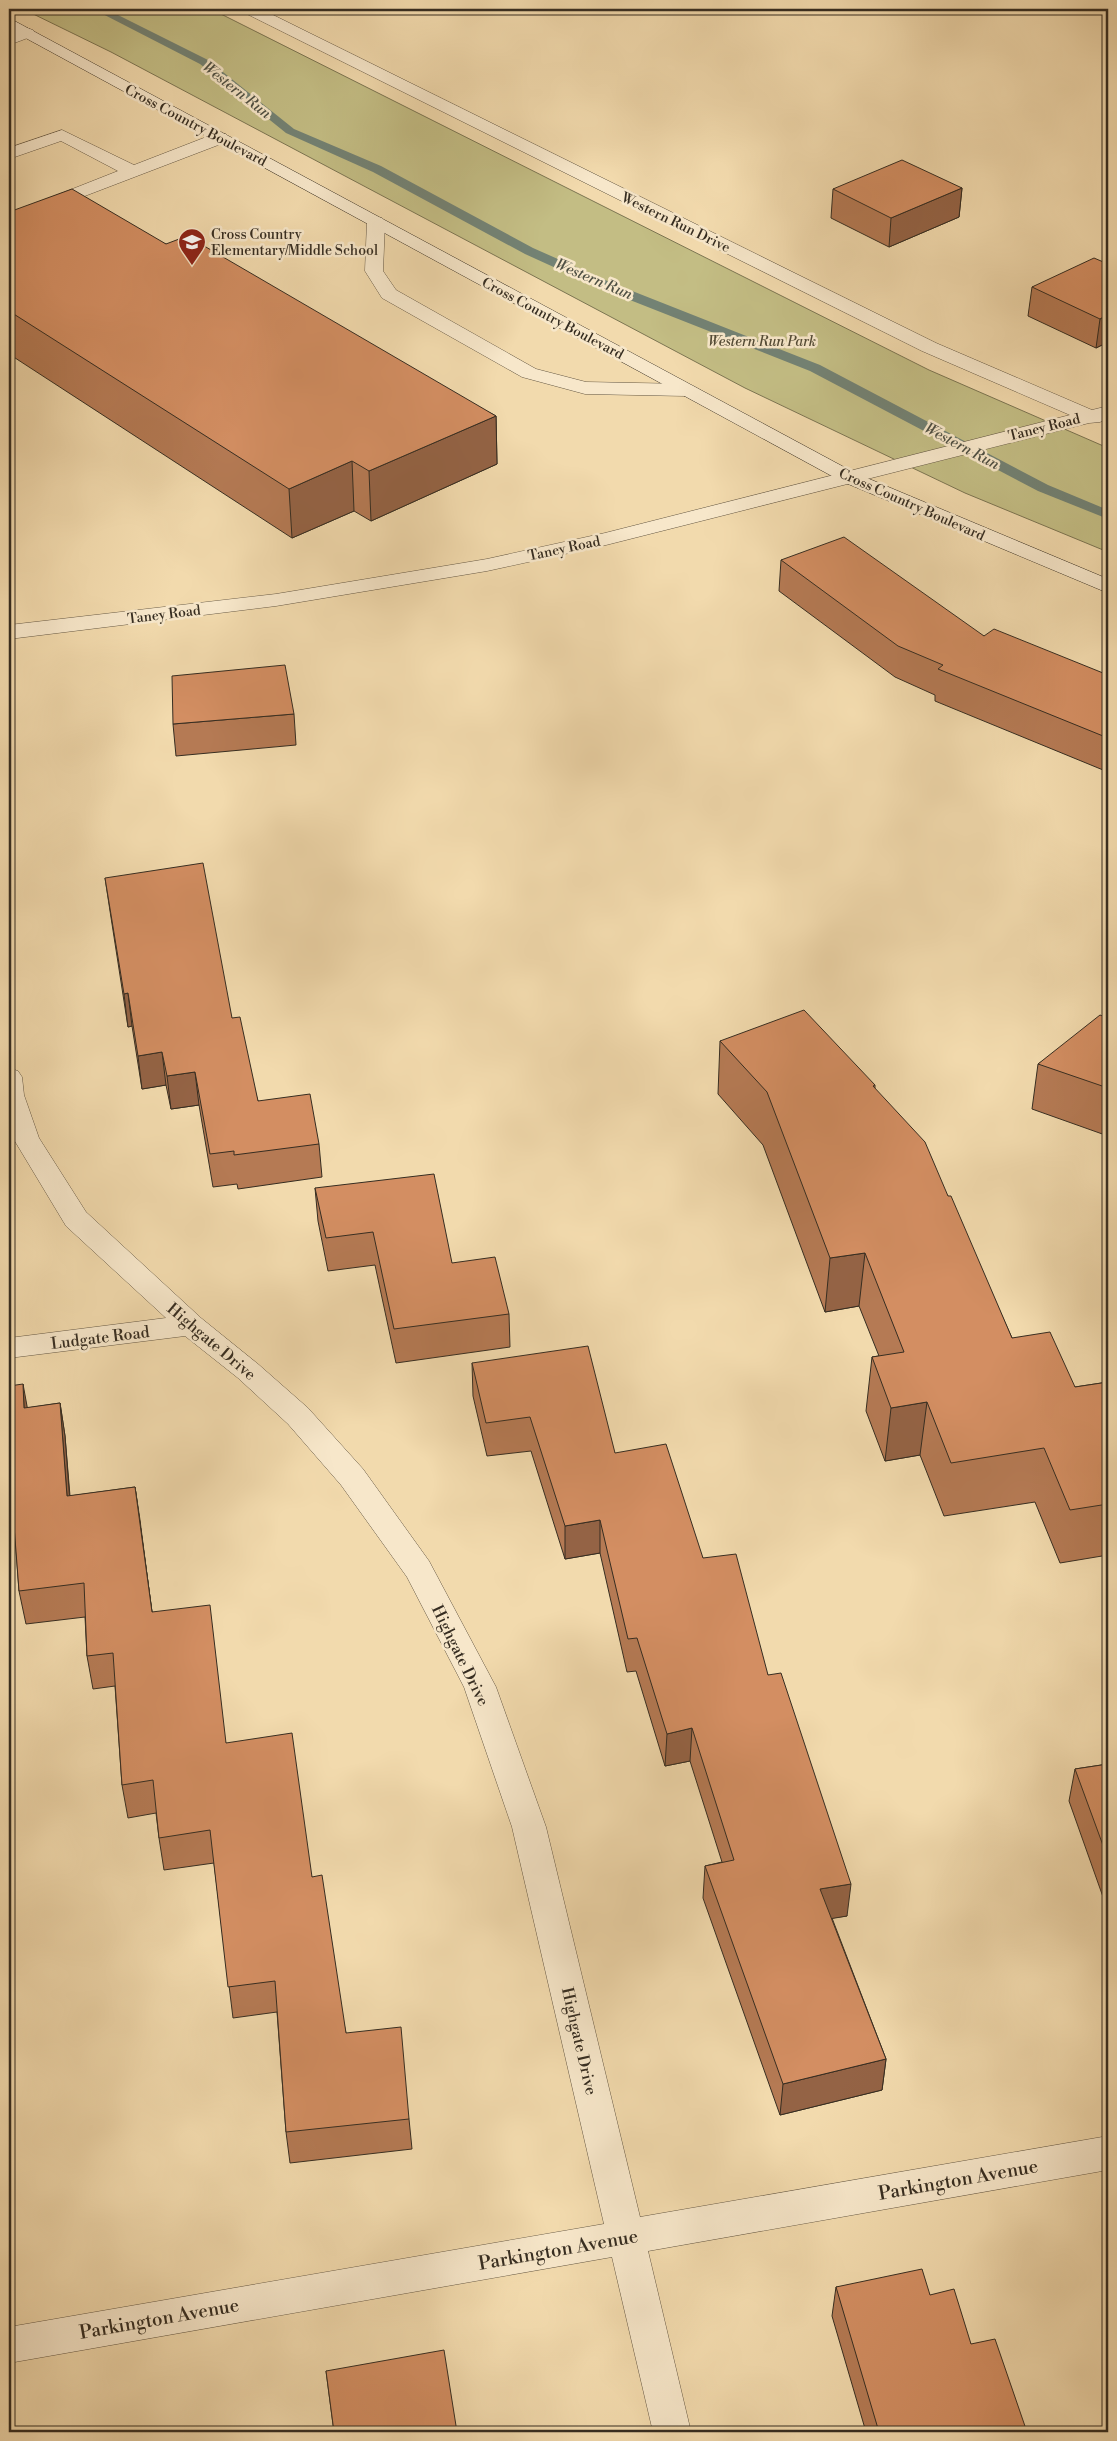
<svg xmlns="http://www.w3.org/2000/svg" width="1117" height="2441" viewBox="0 0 1117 2441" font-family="'Libre Bodoni',serif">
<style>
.green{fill:#c3bd84;stroke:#7c7552}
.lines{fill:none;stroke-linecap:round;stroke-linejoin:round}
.stream{fill:#738274;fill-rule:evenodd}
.service-casing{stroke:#655844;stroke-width:1}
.minor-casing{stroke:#655844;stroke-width:1}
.secondary-casing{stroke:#362d21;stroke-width:1}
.service{fill:#f7e7ca;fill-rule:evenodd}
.minor{fill:#f7e7ca;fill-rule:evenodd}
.secondary{fill:#f7e7ca;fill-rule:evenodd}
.wall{fill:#b57a54;stroke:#362d21}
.shaded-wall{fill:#946345;stroke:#362d21}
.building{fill:#d38e62;stroke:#362d21}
.labels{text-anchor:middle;stroke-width:5;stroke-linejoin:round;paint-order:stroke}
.far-street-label{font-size:14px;fill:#362d21;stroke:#f7e7ca}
.far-poi-label{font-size:14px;fill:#362d21;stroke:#f7e7ca;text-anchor:start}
.far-park-label{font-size:14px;font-style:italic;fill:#524a35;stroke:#f7e7ca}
.far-water-label{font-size:15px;font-style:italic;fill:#4f5044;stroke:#f7e7ca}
.street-label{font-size:16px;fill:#362d21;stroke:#f7e7ca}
.near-street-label{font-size:19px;fill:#362d21;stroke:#f7e7ca}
</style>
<rect width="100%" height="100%" fill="#f2daad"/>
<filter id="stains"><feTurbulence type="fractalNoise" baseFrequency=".004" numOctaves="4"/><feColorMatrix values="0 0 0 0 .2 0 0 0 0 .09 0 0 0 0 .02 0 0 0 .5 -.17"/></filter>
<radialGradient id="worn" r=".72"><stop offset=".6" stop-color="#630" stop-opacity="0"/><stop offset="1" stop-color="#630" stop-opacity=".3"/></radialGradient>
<!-- green -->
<path class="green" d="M23 9H211L929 370 1108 448V552L965 493 745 388 111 52Z"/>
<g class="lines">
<!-- stream -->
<path class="stream" d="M93 9H106L208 60 294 129 381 166 533 248 612 283 820 365 1048 485 1108 510V519L1038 491 810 371 602 289 525 254 373 172 286 133 200 64Z"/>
<!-- service casing -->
<g class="service-casing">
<g id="service">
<path d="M62 130 134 165 214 134H226L229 138 226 142 9 225V214L118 171 61 141 9 159V148Z"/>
<path d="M376 217 382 218 385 222 383 271 396 290 536 369 586 382 686 384 693 386 696 390 693 394 686 396 585 394 522 377 382 298 365 271 367 222 370 218Z"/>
</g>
</g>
<!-- minor casing -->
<g class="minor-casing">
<g id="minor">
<path d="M241 9H261L936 343 1092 410 1108 406V418L1100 422 1089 423 606 545 487 571 276 606 9 639V625L276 594 487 559 605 533 1070 415 922 351 243 12Z"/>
<path d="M27 28 33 30 35 33 33 36 9 45V34Z"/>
<path d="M9 1068 18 1071 22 1077 24 1095 39 1138 86 1212 201 1318 258 1364 308 1408 363 1469 429 1561 496 1687 546 1827 640 2217 1108 2136V2170L648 2251 691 2432H653L612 2257 9 2363V2327L604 2224 512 1827 464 1687 407 1577 341 1485 288 1424 238 1378 185 1336 9 1358V1338L166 1318 66 1226 13 1138 9 1127Z"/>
</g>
</g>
<!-- secondary casing -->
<g class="secondary-casing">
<path id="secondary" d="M9 18 855 473 1108 579V593L841 481 9 29Z"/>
</g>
<!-- service -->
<use href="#service" class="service"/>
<!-- minor -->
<use href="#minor" class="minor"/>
<!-- secondary -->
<use href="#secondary" class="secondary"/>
</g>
<!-- wall -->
<g class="wall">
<path d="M962 188 959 217 889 247 831 218 833 189Z"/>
<path d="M9 212 166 244 496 416 497 464 371 521 354 511 292 538 9 354Z"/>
<path d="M1108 264V342L1096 348 1028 316 1032 287Z"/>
<path d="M781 560 984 636 1108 675V772L935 701V695L895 677 779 591Z"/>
<path d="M294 714 296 745 176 756 173 724Z"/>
<path d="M105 878 232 1018 258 1101 319 1144 322 1177 238 1189 237 1184 213 1187 199 1105 171 1109 166 1085 142 1089 132 1026 128 1027 110 911Z"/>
<path d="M1108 1018V1136L1032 1109 1038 1064Z"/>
<path d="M720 1041 875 1085V1089L948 1196 1012 1338 1075 1387 1108 1382V1555L1060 1563 1035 1502 944 1516 920 1455 885 1461 866 1411 872 1357 879 1356 859 1306 825 1312 763 1145 718 1094Z"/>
<path d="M315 1188 452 1263 509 1314 510 1347 396 1363 375 1265 328 1271 318 1221Z"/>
<path d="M472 1363 615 1453 703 1558 768 1675 847 1916 832 1918 886 2059 882 2090 780 2115 703 1898 705 1866 722 1862 690 1761 665 1766 636 1671 627 1672 600 1553 565 1559 531 1451 487 1456 473 1396Z"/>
<path d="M60 1403 65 1436 70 1496 135 1487 152 1612 226 1743 312 1877 346 2033 409 2119 412 2149 290 2163 286 2132 277 2012 233 2018 214 1863 164 1870 159 1838 156 1813 128 1818 122 1785 115 1686 93 1689 87 1656 85 1617 26 1624 19 1591 13 1507 27 1408Z"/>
<path d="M1108 1764V1911L1069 1801 1075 1769Z"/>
<path d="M836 2287 930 2295 971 2344 1027 2432H866L832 2316Z"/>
<path d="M326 2371 457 2432H334Z"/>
</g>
<!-- shaded-wall -->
<g class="shaded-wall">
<path d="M962 188 959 217 889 247 891 218Z"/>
<path d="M1108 314V342L1096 348 1100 319Z"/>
<path d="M496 416 497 464 371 521 369 471Z"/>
<path d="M352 461 354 511 292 538 289 489Z"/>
<path d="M128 993 132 1026 128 1027 124 994Z"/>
<path d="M162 1052 166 1085 142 1089 138 1056Z"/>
<path d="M195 1072 199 1105 171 1109 167 1076Z"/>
<path d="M865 1253 859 1306 825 1312 830 1258Z"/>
<path d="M23 1384 29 1417 24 1408Z"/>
<path d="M927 1402 920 1455 885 1461 891 1408Z"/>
<path d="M60 1403 65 1436 72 1529 67 1496Z"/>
<path d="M9 1473H10L16 1506 9 1508Z"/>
<path d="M135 1487 140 1520 156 1645 152 1612Z"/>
<path d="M600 1520V1553L565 1559V1526Z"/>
<path d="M692 1728 690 1761 665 1766 667 1734Z"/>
<path d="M851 1884 847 1916 817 1921 820 1889Z"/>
<path d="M886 2059 882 2090 780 2115 783 2084Z"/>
</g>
<!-- building -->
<g class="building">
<path d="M902 160 962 188 891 218 833 189Z"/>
<path d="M72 189 166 244 187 236 496 416 369 471 352 461 289 489 9 311V212Z"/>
<path d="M1094 258 1108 264V314L1100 319 1032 287Z"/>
<path d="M844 537 984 636 994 629 1108 675V738L938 669 943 665 898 646 781 560Z"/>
<path d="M285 665 294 714 173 724 172 676Z"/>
<path d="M203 863 232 1018 240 1017 258 1101 310 1094 319 1144 234 1155V1151L210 1154 195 1072 167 1076 162 1052 138 1056 128 993 124 994 105 878Z"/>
<path d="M804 1010 875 1085 873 1086 925 1142 948 1196H951L1012 1338 1050 1332 1075 1387 1108 1382V1504L1070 1510 1044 1448 951 1463 927 1402 891 1408 872 1357 904 1352 865 1253 830 1258 767 1092 720 1041Z"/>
<path d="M1100 1015 1108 1018V1088L1038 1064Z"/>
<path d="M434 1174 452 1263 495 1257 509 1314 394 1329 373 1232 326 1238 315 1188Z"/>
<path d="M588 1346 615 1453 666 1444 703 1558 736 1554 768 1675 781 1673 851 1884 820 1889 886 2059 783 2084 705 1866 734 1860 692 1728 667 1734 637 1638 628 1639 600 1520 565 1526 530 1417 486 1423 472 1363Z"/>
<path d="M23 1384 24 1408 60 1403 67 1496 135 1487 152 1612 210 1605 226 1743 292 1733 312 1877 322 1875 346 2033 401 2027 409 2119 286 2132 275 1981 228 1987 210 1830 159 1838 153 1780 122 1785 113 1653 87 1656 84 1583 19 1591 10 1473H9V1386Z"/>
<path d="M1108 1764V1859L1075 1769Z"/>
<path d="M922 2269 930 2295 954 2289 971 2344 995 2339 1027 2432H879L836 2287Z"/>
<path d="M444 2350 457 2432H334L326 2371Z"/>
</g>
<!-- icons -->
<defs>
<g id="school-pin" transform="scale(1.4375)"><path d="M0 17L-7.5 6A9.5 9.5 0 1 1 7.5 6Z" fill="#8f2418" stroke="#f7e7ca"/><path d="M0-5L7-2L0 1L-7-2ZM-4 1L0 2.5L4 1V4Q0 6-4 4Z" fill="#fff"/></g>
</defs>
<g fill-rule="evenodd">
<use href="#school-pin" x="192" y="242"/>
</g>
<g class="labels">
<!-- far-street labels -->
<g class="far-street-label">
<text transform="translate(196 125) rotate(28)" y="5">Cross Country Boulevard</text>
<text transform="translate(676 222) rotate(26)" y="5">Western Run Drive</text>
<text transform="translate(553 318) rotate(28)" y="5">Cross Country Boulevard</text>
<text transform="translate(1044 427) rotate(-14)" y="5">Taney Road</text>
<text transform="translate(912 504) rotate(24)" y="5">Cross Country Boulevard</text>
<text transform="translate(564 548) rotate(-12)" y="5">Taney Road</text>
<text transform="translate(164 614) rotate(-7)" y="5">Taney Road</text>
</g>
<!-- far-poi labels -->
<g class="far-poi-label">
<text x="211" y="239">Cross Country<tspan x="211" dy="16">Elementary/Middle School</tspan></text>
</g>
<!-- far-park labels -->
<g class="far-park-label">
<text x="762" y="346">Western Run Park</text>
</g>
<!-- far-water labels -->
<g class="far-water-label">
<text transform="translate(237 90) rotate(38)" y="5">Western Run</text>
<text transform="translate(594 279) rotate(23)" y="5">Western Run</text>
<text transform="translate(962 446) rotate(28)" y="5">Western Run</text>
</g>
<!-- street labels -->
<g class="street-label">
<text transform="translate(100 1337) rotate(-7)" y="6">Ludgate Road</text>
<text transform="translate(212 1341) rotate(40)" y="6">Highgate Drive</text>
<text transform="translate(461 1655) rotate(64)" y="6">Highgate Drive</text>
<text transform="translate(580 2041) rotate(77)" y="6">Highgate Drive</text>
</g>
<!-- near-street labels -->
<g class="near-street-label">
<text transform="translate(958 2179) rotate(-10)" y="7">Parkington Avenue</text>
<text transform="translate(558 2249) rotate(-10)" y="7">Parkington Avenue</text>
<text transform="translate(159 2318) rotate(-10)" y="7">Parkington Avenue</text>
</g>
</g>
<!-- margin -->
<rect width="1117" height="2441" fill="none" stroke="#f2daad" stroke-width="30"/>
<rect x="10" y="10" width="1097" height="2421" fill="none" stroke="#362d21" stroke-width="2.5"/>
<rect x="15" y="15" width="1087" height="2411" fill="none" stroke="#362d21"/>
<rect width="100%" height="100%" filter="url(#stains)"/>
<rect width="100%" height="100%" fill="url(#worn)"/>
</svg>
